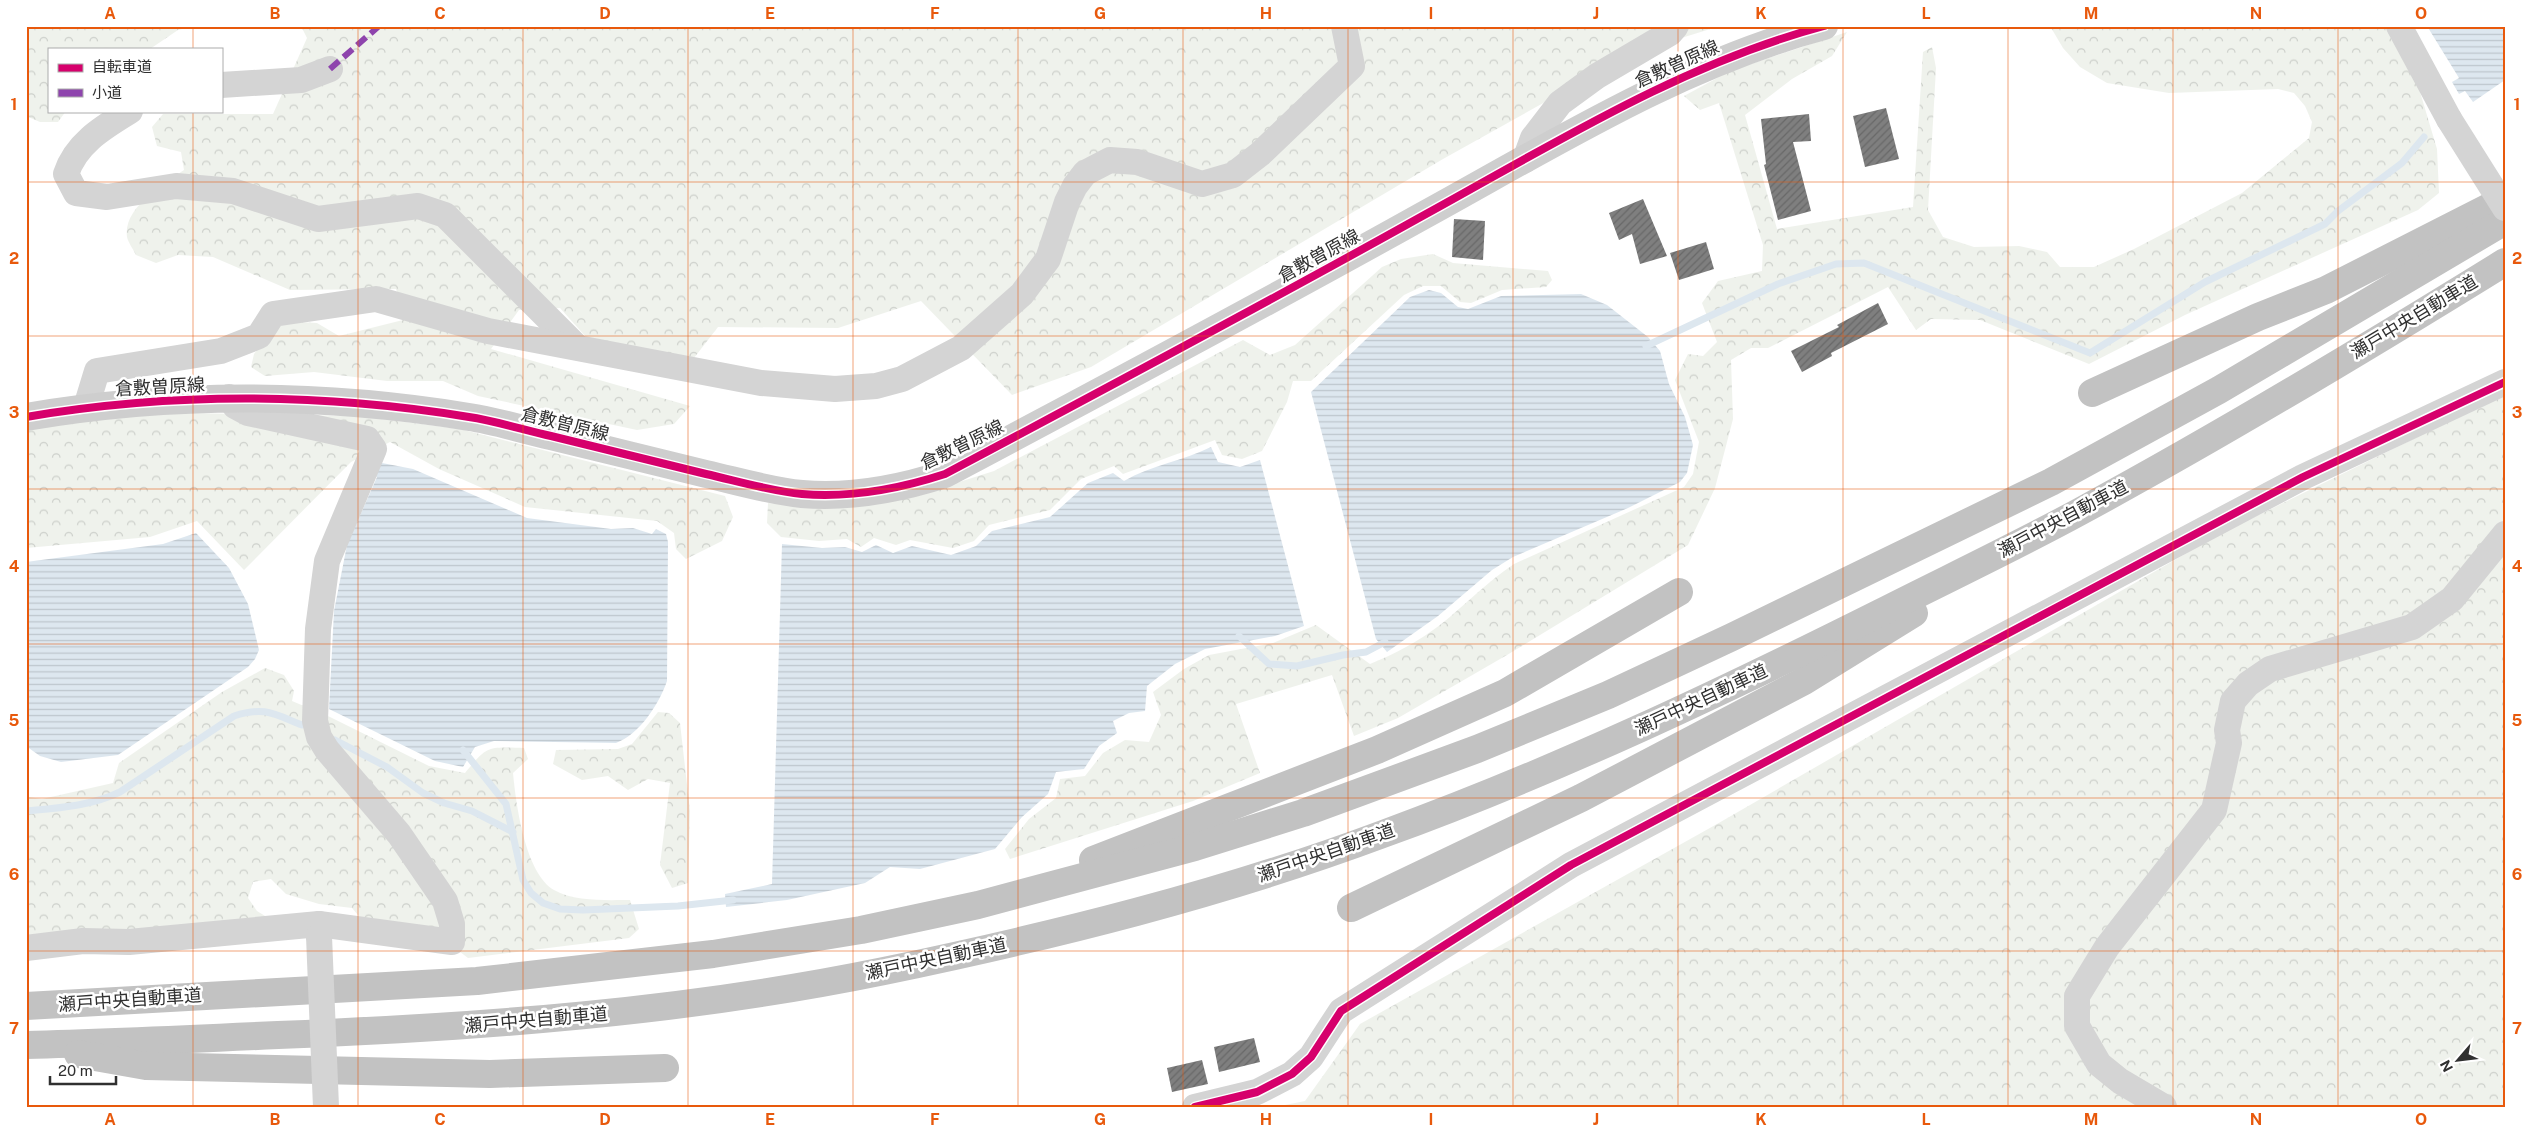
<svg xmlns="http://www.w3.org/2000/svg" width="2531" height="1133" viewBox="0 0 2531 1133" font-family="'Public Sans','Noto Sans JP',sans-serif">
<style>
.forest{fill:url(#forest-crowns)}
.water{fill:url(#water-rules)}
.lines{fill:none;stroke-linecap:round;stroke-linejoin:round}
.stream{stroke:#dde7ef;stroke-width:7}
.building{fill:url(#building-hatch)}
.street{stroke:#d4d4d4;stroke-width:26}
.secondary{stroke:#cecece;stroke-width:28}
.highway{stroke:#c2c2c2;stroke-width:28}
.street-bridge{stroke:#d4d4d4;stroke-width:26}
.quiet{stroke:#8e44ad;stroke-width:6;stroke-dasharray:12 6;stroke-linecap:butt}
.cycleway-casing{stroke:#fff;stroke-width:11}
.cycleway{stroke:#d6006c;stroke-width:8}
.grid{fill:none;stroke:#e8590c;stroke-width:1;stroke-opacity:0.55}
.labels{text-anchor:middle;stroke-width:5;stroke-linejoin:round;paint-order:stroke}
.street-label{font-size:18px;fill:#303030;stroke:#fff}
.neatline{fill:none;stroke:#e8590c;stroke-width:2}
.grid-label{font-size:16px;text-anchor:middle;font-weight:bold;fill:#e8590c}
</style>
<defs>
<pattern id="forest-crowns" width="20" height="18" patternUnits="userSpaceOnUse" patternTransform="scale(1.25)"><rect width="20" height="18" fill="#eff2ec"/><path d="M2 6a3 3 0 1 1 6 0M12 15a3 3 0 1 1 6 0" fill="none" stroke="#cdd0cb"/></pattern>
<pattern id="water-rules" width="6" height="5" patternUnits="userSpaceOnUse" patternTransform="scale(1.25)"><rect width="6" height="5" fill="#dde7ef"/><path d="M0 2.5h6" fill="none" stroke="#bec6cd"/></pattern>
<pattern id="building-hatch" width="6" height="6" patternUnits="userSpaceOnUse" patternTransform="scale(1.25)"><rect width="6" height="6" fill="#7f7f7f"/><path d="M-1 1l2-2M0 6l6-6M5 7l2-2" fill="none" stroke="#686868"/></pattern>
</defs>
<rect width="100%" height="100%" fill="#fff"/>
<!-- forest -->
<g class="forest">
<path d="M26 26H194L178 30 150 49H49V111H66L58 122H40L26 116Z"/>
<path d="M301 26H1720L1633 53 1443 159 1091 367 1012 395 921 301 838 328 718 327 694 358 587 338 560 308 519 310 491 349 690 406 674 424 637 430 478 396 443 381H387L314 372 265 376 251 367 254 354 279 321 317 323 339 336 407 319 396 289 290 290 213 257 178 255 156 263 136 255C133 249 128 242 127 237 123 207 164 184 184 170L181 152 157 146 152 127 163 114H273L307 38Z"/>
<path d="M2050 26H2385L2415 75 2437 149 2439 193 2418 210 2185 315 2089 364 1980 320 1931 319 1916 330 1888 287 1768 348H1751L1731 360 1733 419 1715 488 1688 545 1507 655 1398 718 1354 736 1332 675 1236 704 1260 773 1193 801 1010 859 1005 849 1029 819 1056 798 1060 779 1085 776 1103 753 1125 740 1149 742 1161 715 1153 692 1184 669 1209 655 1273 643 1316 625 1370 664C1395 654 1419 641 1440 625 1465 605 1487 582 1514 564L1684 487 1693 474 1699 442 1675 380 1688 354 1703 356 1717 342 1702 303 1718 281 1762 271 1763 245 1719 103 1700 110 1684 96 1730 71 1847 32 1832 56 1792 79 1745 115 1777 229 1913 207 1923 52 1932 47 1936 68 1928 210 1943 237 1974 247 2019 246 2047 252 2060 267H2094L2134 249 2242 193 2309 138 2312 122 2305 106 2294 93 2278 89 2169 93 2107 83 2080 67 2063 48Z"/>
<path d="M1433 254 1453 263 1548 271 1552 280 1546 287 1502 290 1471 303 1460 302 1441 286H1423L1404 295 1311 381H1293L1287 402 1262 451 1242 459 1222 455 1215 440 1123 474 1114 466 1081 479 1050 510 989 525 974 541 953 548 910 540 896 545 874 538 861 547 847 539 819 541 781 537 767 523 768 503 823 508 937 489 994 471 1243 340 1270 355 1295 345 1382 267 1401 259Z"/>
<path d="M2505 394V1107H1275L1305 1101 1360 1024 1717 824 2218 535Z"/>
<path d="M186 413 358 416 460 429 725 496 733 517 722 541 686 559 676 549 674 533 657 521 525 507 439 469 390 442 351 462 244 570 197 521 150 537 26 548V429L82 418Z"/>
<path d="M265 668 284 675 294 691 292 701 330 717 429 766 465 773C488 745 487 747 524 748L528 759 513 773C516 804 525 873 554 890 575 902 608 900 630 900L639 929 629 938 468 958 430 929 363 921 352 908 319 904 286 894 271 879 253 882 248 898 257 911 270 919 26 943V788L29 797 42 799 113 783 119 763 222 692Z"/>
<path d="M658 712 669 713 680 723 690 811 688 883 672 888 660 865 670 783 648 779 628 790 608 776 582 780 553 764 556 750 618 749 632 744Z"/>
</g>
<!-- water -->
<g class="water">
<path d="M2427 26H2505V80L2473 102 2465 91 2459 94 2452 82 2459 78Z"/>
<path d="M1429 290 1441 293 1458 307 1468 309 1501 296 1581 294 1607 305 1648 337 1660 351 1669 384 1685 417 1693 445 1687 473 1680 482 1628 508 1513 557 1492 570 1438 616 1387 652 1376 639 1311 392 1410 297Z"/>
<path d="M1211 447 1218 462 1240 467 1260 460 1304 626 1275 636 1205 649 1175 664 1147 686 1145 711 1129 713 1113 721 1117 733 1099 746 1084 769 1056 772 1048 794 1022 817 995 849 920 869 890 867 865 883 787 900 726 907 725 894 772 884 782 544 822 548 845 547 862 552 876 545 893 553 912 546 951 555 976 546 992 531 1050 517 1088 483 1113 473 1124 481C1151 465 1183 461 1211 447Z"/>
<path d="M377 462 413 469 527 518 611 529 633 528 652 534 656 529 666 534 668 542 667 681C659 704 640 734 616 743L494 741 475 747 463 767 435 761 329 709 334 611 347 545 377 477 371 475Z"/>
<path d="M196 533 229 568 248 604 259 650 255 659 248 667 118 755 61 762 40 756 26 746V562L163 544Z"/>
</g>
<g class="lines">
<!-- stream -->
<g class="stream">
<path d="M1646 346 1778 284 1836 264 1864 263 2090 353 2205 282 2325 224 2338 211 2402 163 2424 137"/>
<path d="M1239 636 1269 664 1297 666 1343 655 1366 652 1385 642"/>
<path d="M335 740 387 767 423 793 444 803 472 811 513 832"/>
<path d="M463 750 506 804 523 880 531 893 543 903 560 909 583 910 678 906 733 900"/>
<path d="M26 811C58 808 91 806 120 792L234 716C265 706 274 714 302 725"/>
</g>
</g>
<!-- building -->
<g class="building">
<path d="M1886 108 1899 159 1865 167 1853 116Z"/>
<path d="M1809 114 1811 141 1793 142 1811 211 1778 220 1764 165 1766 164 1761 119Z"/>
<path d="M1643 199 1667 256 1640 264 1632 234 1619 240 1609 213Z"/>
<path d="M1454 219 1485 221 1483 260 1452 257Z"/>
<path d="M1706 242 1714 269 1679 280 1670 253Z"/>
<path d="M1878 303 1888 324 1831 353 1832 356 1802 372 1791 351 1839 327 1837 325Z"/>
<path d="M1254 1038 1260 1062 1219 1072 1214 1047Z"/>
<path d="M1202 1060 1208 1084 1172 1092 1167 1068Z"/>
</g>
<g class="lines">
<!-- street -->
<g class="street">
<path d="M2399 26 2449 119"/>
<path d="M221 85 301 80 330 69"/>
<path d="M130 111C104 127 76 143 66 174L76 193 107 197 176 186 233 191 318 219 418 206 445 215 577 347"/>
<path d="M1525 160 1533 138 1560 103 1597 76 1670 33 1676 26"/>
<path d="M229 397 235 406 248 413 367 439 374 449 327 561 318 629 315 721 319 737 327 750 399 834 445 901 452 924V942L319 924V936"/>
<path d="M86 407 97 371 221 351 259 336 273 314 376 299 488 331 761 383 835 389 876 386 902 379 961 348 1022 294 1048 259 1067 202 1075 186 1085 173 1110 160 1137 162 1202 184 1233 175 1260 154 1352 66 1344 26"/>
<path d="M26 948 83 941 129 942 319 924"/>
<path d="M1195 1107 1257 1092 1292 1074 1311 1057 1341 1011 1571 865 2303 477 2505 382"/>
<path d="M2164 1107 2120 1081 2099 1064 2077 1026V996L2107 947 2214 810 2229 743 2227 730 2233 701 2248 684 2270 669 2412 627 2452 599 2505 534"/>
</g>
<!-- secondary -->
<path class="secondary" d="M26 417C173 392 322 393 469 417 496 421 524 430 551 436 603 449 654 461 706 474 737 481 770 491 802 494 851 498 899 489 945 474 1103 390 1261 306 1417 219 1549 147 1678 65 1824 26"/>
<!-- highway -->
<g class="highway">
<path d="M2092 393 2258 317 2326 290 2505 199"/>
<path d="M1093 860 1377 750 1505 693 1679 592"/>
<path d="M1351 908 1581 798 1804 681 1914 613"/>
<path d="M26 1006 477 981 713 954 861 930 978 905 1195 847 1303 813 1477 749 1608 695 1732 637 2051 482 2219 390 2505 221"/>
<path d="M26 1045C110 1043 194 1039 278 1035 482 1027 684 1012 884 971 1053 936 1222 894 1383 834 1554 772 1718 694 1880 613 1947 579 2015 547 2081 511 2225 433 2366 348 2505 262"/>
<path d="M78 1054 146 1066 490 1074 665 1068"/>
</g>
<!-- street-bridge -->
<g class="street-bridge">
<path d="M2449 119 2505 208"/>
<path d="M319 936 326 1107"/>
</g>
<!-- quiet -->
<path class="quiet" d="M330 69 379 26"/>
<!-- cycleway casing -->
<g class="cycleway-casing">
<g id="cycleway">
<path d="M26 417C173 392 322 393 469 417 496 421 524 430 551 436 603 449 654 461 706 474 737 481 770 491 802 494 851 498 899 489 945 474 1103 390 1261 306 1417 219 1549 147 1678 65 1824 26"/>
<path d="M1195 1107 1257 1092 1292 1074 1311 1057 1341 1011 1571 865 2303 477 2505 382"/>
</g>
</g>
<!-- cycleway -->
<use href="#cycleway" class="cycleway"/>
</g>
<!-- grid -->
<path class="grid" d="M193 26V49M358 26V1107M523 26V1107M688 26V1107M853 26V1107M1018 26V1107M1183 26V1107M1348 26V1107M1513 26V1107M1678 26V1107M1843 26V1107M2008 26V1107M2173 26V1107M2338 26V1107M193 111V1107M26 182H2505M26 336H2505M26 489H2505M26 644H2505M26 798H2505M26 951H2505"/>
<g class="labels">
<!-- street labels -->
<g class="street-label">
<text transform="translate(1677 64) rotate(-24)" y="6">倉敷曽原線</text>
<text transform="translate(1319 256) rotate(-29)" y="6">倉敷曽原線</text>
<text transform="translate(2414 317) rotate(-31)" y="6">瀬戸中央自動車道</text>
<text transform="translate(160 387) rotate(-3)" y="6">倉敷曽原線</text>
<text transform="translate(565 424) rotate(14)" y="6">倉敷曽原線</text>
<text transform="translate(962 445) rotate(-26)" y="6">倉敷曽原線</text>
<text transform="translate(2063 519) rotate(-28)" y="6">瀬戸中央自動車道</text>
<text transform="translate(1701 700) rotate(-25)" y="6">瀬戸中央自動車道</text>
<text transform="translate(1326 853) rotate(-19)" y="6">瀬戸中央自動車道</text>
<text transform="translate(936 959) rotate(-12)" y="6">瀬戸中央自動車道</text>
<text transform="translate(130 1000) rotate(-4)" y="6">瀬戸中央自動車道</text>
<text transform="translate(536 1020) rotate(-5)" y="6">瀬戸中央自動車道</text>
</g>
</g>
<!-- border -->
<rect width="2531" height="1133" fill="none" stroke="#ffffff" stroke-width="55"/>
<!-- legend -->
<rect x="48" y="48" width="175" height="65" fill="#ffffff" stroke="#acacac"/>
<rect x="58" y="64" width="25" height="8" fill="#d6006c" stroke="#acacac"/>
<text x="92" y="72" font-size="15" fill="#303030">自転車道</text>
<rect x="58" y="89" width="25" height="8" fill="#8e44ad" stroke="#acacac"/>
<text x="92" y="98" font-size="15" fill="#303030">小道</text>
<!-- north arrow -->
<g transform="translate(2458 1060) rotate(242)" stroke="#ffffff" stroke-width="4" paint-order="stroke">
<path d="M0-4L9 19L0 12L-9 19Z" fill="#303030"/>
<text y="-8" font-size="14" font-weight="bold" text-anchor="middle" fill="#303030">N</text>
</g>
<!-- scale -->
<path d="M50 1076v8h66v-8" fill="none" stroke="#303030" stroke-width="2.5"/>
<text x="58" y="1076" font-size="15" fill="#303030" stroke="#ffffff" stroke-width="4" paint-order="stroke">20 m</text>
<rect x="28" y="28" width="2476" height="1078" class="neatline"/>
<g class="grid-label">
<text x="110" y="19">A</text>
<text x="275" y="19">B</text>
<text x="440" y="19">C</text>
<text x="605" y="19">D</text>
<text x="770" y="19">E</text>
<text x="935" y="19">F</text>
<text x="1100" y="19">G</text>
<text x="1266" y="19">H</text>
<text x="1431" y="19">I</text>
<text x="1596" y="19">J</text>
<text x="1761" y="19">K</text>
<text x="1926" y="19">L</text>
<text x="2091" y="19">M</text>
<text x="2256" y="19">N</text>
<text x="2421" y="19">O</text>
<text x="14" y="110">1</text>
<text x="2517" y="110">1</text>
<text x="14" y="264">2</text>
<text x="2517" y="264">2</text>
<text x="14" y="418">3</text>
<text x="2517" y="418">3</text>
<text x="14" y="572">4</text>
<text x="2517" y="572">4</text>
<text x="14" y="726">5</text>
<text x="2517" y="726">5</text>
<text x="14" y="880">6</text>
<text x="2517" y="880">6</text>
<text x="14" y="1034">7</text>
<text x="2517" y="1034">7</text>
<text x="110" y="1125">A</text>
<text x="275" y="1125">B</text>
<text x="440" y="1125">C</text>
<text x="605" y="1125">D</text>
<text x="770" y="1125">E</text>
<text x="935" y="1125">F</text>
<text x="1100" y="1125">G</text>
<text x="1266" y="1125">H</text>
<text x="1431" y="1125">I</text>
<text x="1596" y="1125">J</text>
<text x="1761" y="1125">K</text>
<text x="1926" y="1125">L</text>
<text x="2091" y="1125">M</text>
<text x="2256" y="1125">N</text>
<text x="2421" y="1125">O</text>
</g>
</svg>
